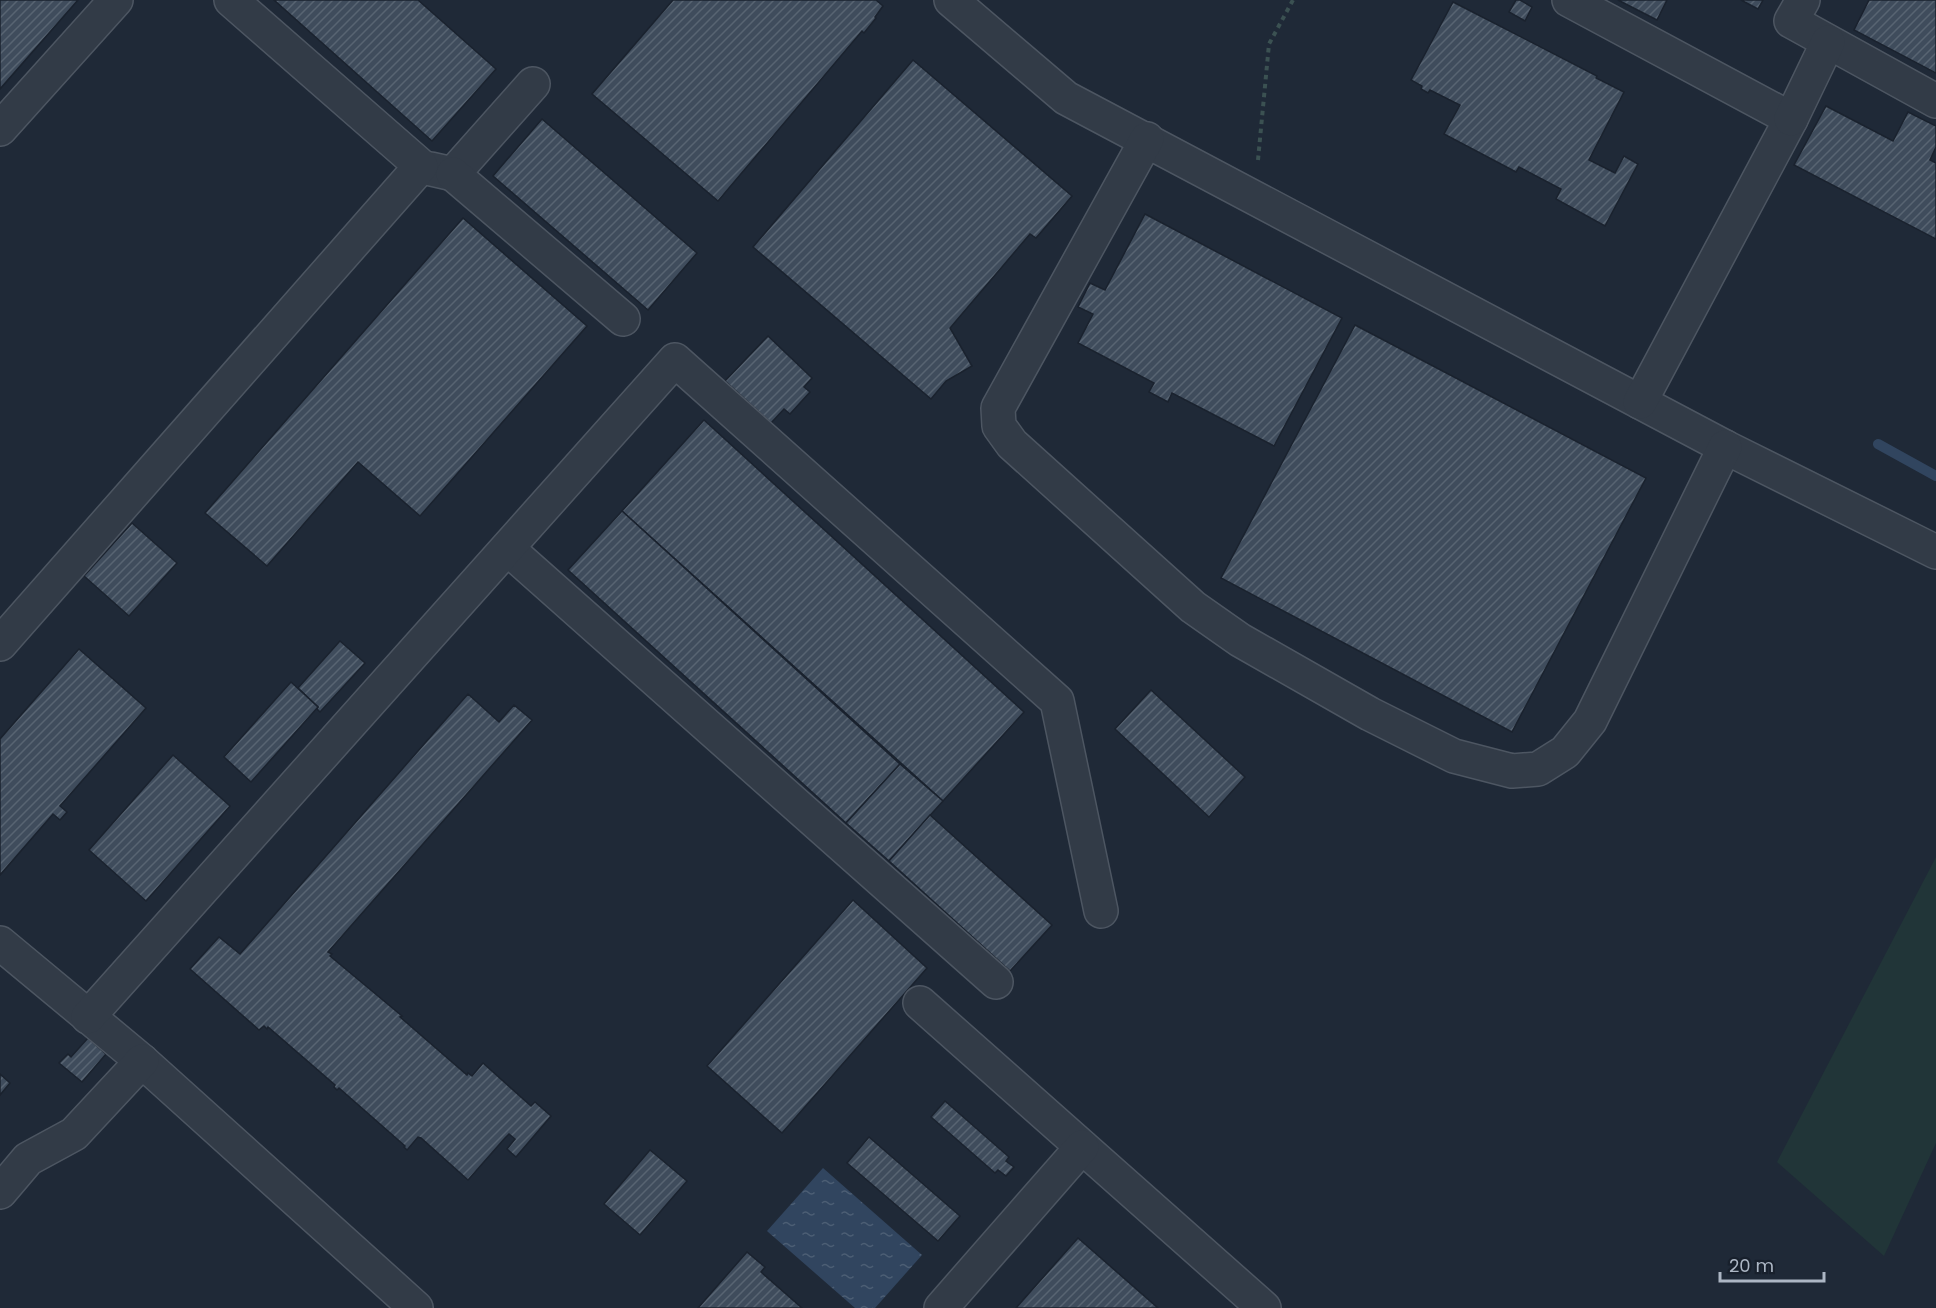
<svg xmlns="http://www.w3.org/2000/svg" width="1936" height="1308" viewBox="0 0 1936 1308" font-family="Poppins,sans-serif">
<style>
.green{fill:#213538}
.water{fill:url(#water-ripples)}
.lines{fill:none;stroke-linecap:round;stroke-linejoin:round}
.stream{stroke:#31455f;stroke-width:10}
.building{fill:url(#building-hatch);stroke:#1a222e;stroke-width:1.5}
.minor-casing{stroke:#4d5662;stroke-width:36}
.path{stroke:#3b5152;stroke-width:4;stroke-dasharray:4.5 4.5;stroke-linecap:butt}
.minor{stroke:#323b47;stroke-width:33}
</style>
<defs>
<pattern id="water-ripples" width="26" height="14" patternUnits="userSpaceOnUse" patternTransform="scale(1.5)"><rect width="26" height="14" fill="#31455f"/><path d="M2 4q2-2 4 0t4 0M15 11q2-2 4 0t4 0" fill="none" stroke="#4c5e74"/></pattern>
<pattern id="building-hatch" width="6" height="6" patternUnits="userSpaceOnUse" patternTransform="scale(1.5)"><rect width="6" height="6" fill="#3f4c5c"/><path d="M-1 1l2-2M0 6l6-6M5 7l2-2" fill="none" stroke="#586472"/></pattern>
</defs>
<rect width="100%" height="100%" fill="#1f2937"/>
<!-- green -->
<path class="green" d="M1936 857V1143L1884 1256 1777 1162Z"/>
<!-- water -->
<path class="water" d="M823 1168 922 1255 875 1308H855L767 1231Z"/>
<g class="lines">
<!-- stream -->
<path class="stream" d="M1878 444 1936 476"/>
</g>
<!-- building -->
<g class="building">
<path d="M0 0H78L0 89Z"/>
<path d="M274 0H418L496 69 432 141Z"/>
<path d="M673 0H876L883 6 875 17 876 18 864 33 862 31 718 201 592 94Z"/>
<path d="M1516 0H1520L1532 7 1525 21 1509 12Z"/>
<path d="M1618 0H1667L1657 20Z"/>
<path d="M1741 0H1763L1758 9Z"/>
<path d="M1869 0H1936V73L1854 30Z"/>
<path d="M1453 2 1597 76 1596 78 1624 92 1589 160 1615 173 1624 156 1638 164 1605 226 1556 199 1561 189 1519 167 1516 172 1444 134 1460 105 1430 90 1428 93 1421 89 1422 86 1411 80Z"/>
<path d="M913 60 1072 196 1036 238 1030 234 950 328 972 366 946 381 931 399 753 247Z"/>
<path d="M1826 106 1893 141 1908 112 1936 126V147L1930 160 1936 163V239L1794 165Z"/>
<path d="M542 119 697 253 648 310 493 176Z"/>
<path d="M1145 214 1342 318 1274 446 1172 393 1168 402 1149 392 1154 383 1078 343 1093 314 1078 307 1090 283 1105 290Z"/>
<path d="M463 218 587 326 420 516 358 462 267 566 205 513Z"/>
<path d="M1355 325 1646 478 1512 732 1221 578Z"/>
<path d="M768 336 812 378 804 387 810 392 790 414 784 409 771 423 725 381Z"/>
<path d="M704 420 1024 712 943 801 622 511Z"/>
<path d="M622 511 900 764 846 823 568 570Z"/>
<path d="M132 523 177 563 129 616 84 576Z"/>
<path d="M340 641 365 663 320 712 317 709 318 707 298 688Z"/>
<path d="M79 649 146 708 60 806 67 812 60 820 53 814 0 875V739Z"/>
<path d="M291 682 318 707 251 782 224 757Z"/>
<path d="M1151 690 1245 777 1209 817 1115 729Z"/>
<path d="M468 694 499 722 514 705 532 720 328 952 332 954 330 956 402 1016 400 1017 467 1075 468 1073 472 1076 483 1063 531 1106 535 1102 551 1116 516 1157 507 1149 515 1139 509 1134 505 1138 468 1180 421 1138 418 1137 407 1150 404 1147 405 1146 339 1088 337 1090 334 1087 335 1085 268 1027 267 1029 264 1026 259 1030 190 969 219 937 240 954Z"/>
<path d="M173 755 230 806 146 901 89 850Z"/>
<path d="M900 764 943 801 889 861 846 823Z"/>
<path d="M930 815 1052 925 1010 971 889 861Z"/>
<path d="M853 900 927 968 782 1133 707 1066Z"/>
<path d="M88 1038 106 1054 82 1082 59 1063 68 1054 71 1057Z"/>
<path d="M0 1074 10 1083 0 1095Z"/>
<path d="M945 1101 1009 1157 1006 1161 1014 1167 1006 1176 998 1170 995 1173 931 1117Z"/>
<path d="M869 1137 960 1216 938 1241 847 1163Z"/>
<path d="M650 1150 687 1181 640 1235 604 1204Z"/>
<path d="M1078 1238 1158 1308H1016Z"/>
<path d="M747 1252 765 1267 761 1272 802 1308H698Z"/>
</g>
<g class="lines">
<!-- minor casing -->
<g class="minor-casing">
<g id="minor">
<path d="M951 0 1066 98 1725 447 1936 552"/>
<path d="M1569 0 1791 119 1640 402"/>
<path d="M1803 0 1791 21 1936 101"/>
<path d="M1791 119 1828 42"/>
<path d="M0 129 116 0"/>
<path d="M1147 139 998 408 999 426 1012 444 1193 607 1240 640 1370 714 1454 756 1512 771 1538 769 1565 752 1590 721 1725 447"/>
<path d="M431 169 453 174 533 84"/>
<path d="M453 174 623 319"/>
<path d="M508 549 996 982"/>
<path d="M0 644 421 166 231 0"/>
<path d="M0 943 142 1061 416 1308"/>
<path d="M920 1003 1264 1308"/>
<path d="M88 1017 675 360 1057 701 1101 911"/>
<path d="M0 1192 28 1159 74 1134 142 1061"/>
<path d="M941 1308 1082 1147"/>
</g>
</g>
<!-- path -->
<path class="path" d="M1258 160 1269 44 1293 0"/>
<!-- minor -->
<use href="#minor" class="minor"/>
</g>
<!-- scale -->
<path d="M1720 1272v9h104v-9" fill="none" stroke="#acb6c4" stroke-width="3"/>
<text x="1729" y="1272" font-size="18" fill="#acb6c4" stroke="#18202c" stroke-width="4.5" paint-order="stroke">20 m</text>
</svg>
